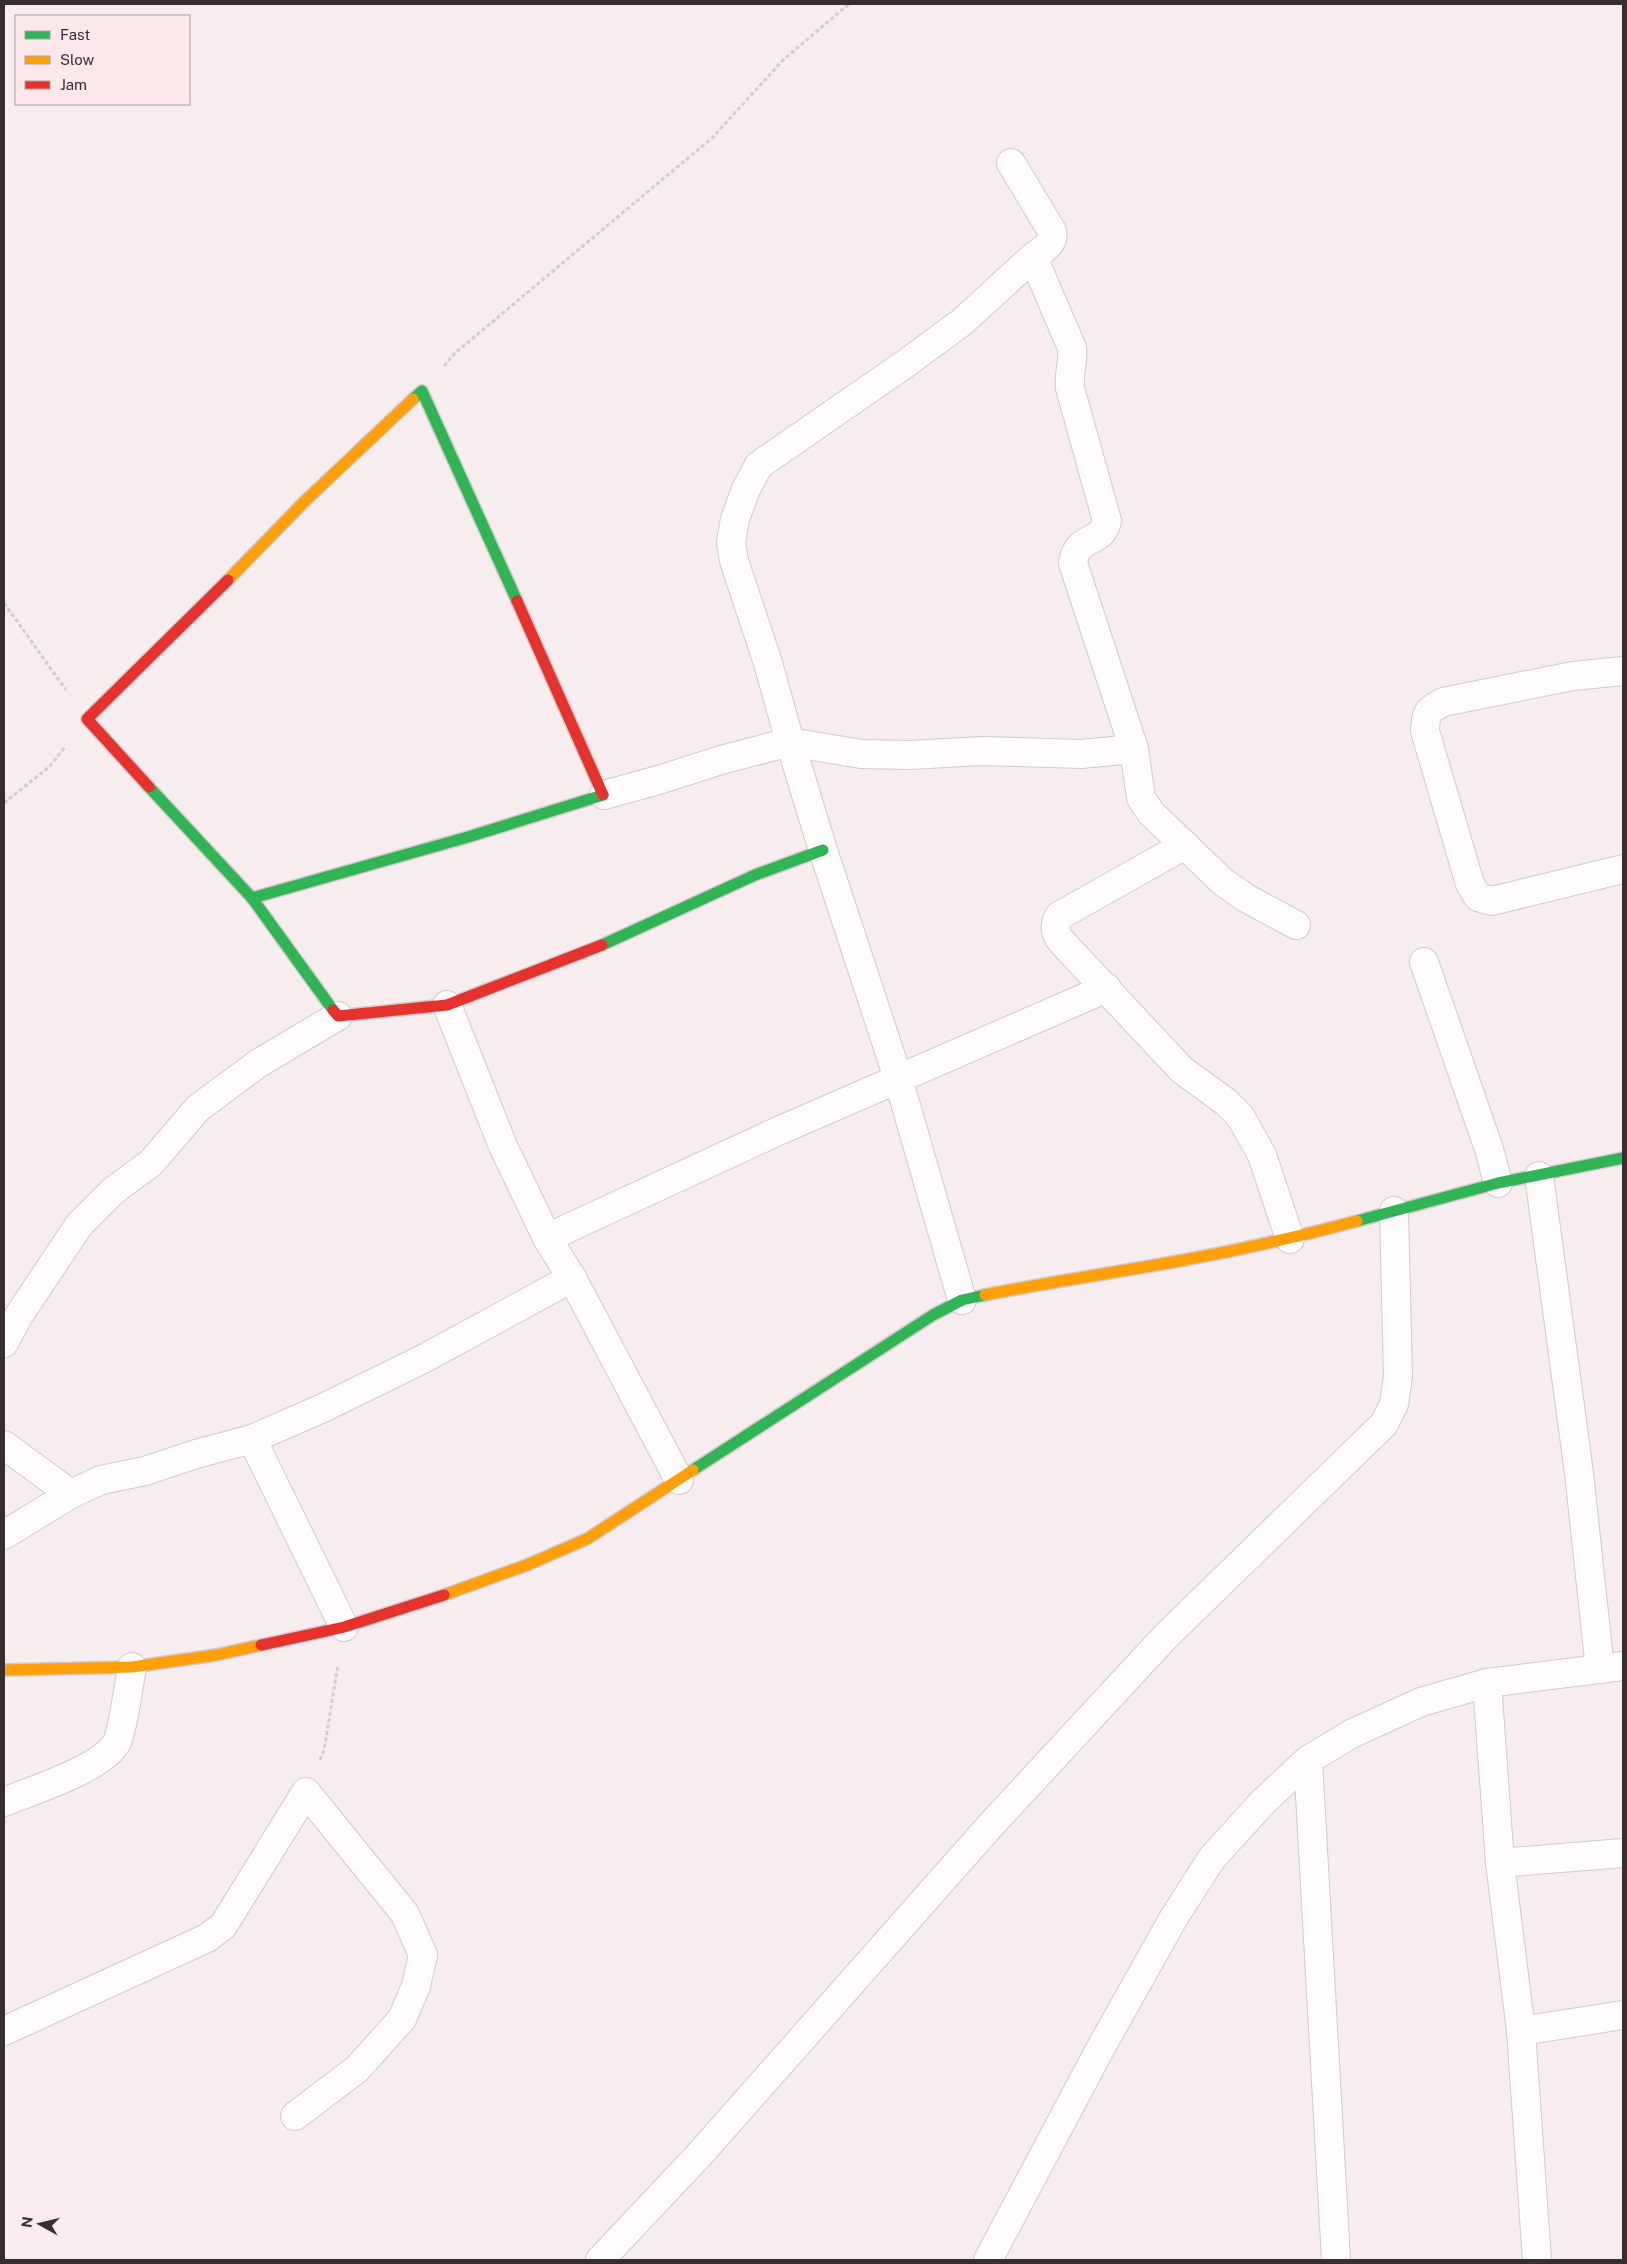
<svg xmlns="http://www.w3.org/2000/svg" width="1627" height="2264" viewBox="0 0 1627 2264" font-family="'Public Sans',sans-serif">
<style>
.lines{fill:none;stroke-linecap:round;stroke-linejoin:round}
.street-casing{stroke:#d3cacb;stroke-width:30}
.fast-casing{stroke:#d3cacb;stroke-width:14}
.slow-casing{stroke:#d3cacb;stroke-width:14}
.jam-casing{stroke:#d3cacb;stroke-width:14}
.path{stroke:#d2cece;stroke-width:3;stroke-dasharray:4 2.5;stroke-linecap:butt}
.street{stroke:#fefcfc;stroke-width:28}
.fast{stroke:#30b455;stroke-width:11}
.slow{stroke:#ff9f0a;stroke-width:11}
.jam{stroke:#e5322d;stroke-width:11}
</style>
<rect width="100%" height="100%" fill="#f7ecee"/>
<g class="lines">
<!-- street casing -->
<g class="street-casing">
<g id="street">
<path d="M1011 163 1052 231C1055 244 1042 250 1033 257L1072 348C1074 362 1068 374 1070 388L1107 521C1102 545 1077 534 1073 563L1134 749 1141 798 1151 813 1223 882 1246 898 1296 925"/>
<path d="M1623 671 1573 676 1443 702C1427 711 1426 712 1425 731L1470 884 1478 897 1492 901 1623 869"/>
<path d="M604 795 662 779 721 760 790 742 861 754 910 755 981 751 1081 754 1134 749"/>
<path d="M1185 845 1059 916C1054 925 1054 932 1061 941L1182 1070 1226 1102 1240 1116 1262 1155 1290 1239"/>
<path d="M1424 962 1489 1149 1498 1183"/>
<path d="M447 1005 503 1146 547 1238 572 1278 679 1480"/>
<path d="M1539 1176 1579 1473 1600 1669"/>
<path d="M547 1238 776 1132 1107 988"/>
<path d="M962 1300 898 1078 823 850 790 742 768 663 734 561 731 542 735 519 746 489 759 465 905 364 962 322 1033 257"/>
<path d="M4 1343 19 1315 79 1225 114 1190 151 1163 198 1108 259 1063 338 1016"/>
<path d="M252 1439 344 1627"/>
<path d="M4 1445 71 1494"/>
<path d="M4 1535 71 1494 101 1480 145 1471 196 1454 252 1439 323 1408 423 1359 572 1278"/>
<path d="M1487 1683 1500 1863 1521 2031 1537 2260"/>
<path d="M1308 1760 1336 2260"/>
<path d="M4 1802C33 1790 102 1769 117 1742 123 1729 129 1684 132 1667"/>
<path d="M1500 1863 1623 1853"/>
<path d="M4 2031 207 1938 223 1926 306 1792 405 1914 423 1955 416 1986 402 2019 357 2069 295 2116"/>
<path d="M1521 2031 1623 2015"/>
<path d="M600 2260 700 2154 990 1826 1166 1636 1384 1424 1394 1404 1398 1377 1394 1211"/>
<path d="M988 2260 1099 2051 1173 1919 1212 1858 1263 1802 1308 1760 1351 1734 1421 1702 1487 1683 1623 1666"/>
</g>
</g>
<!-- fast casing -->
<g class="fast-casing">
<g id="fast">
<path d="M413 399 422 391 517 601"/>
<path d="M149 787 252 898 333 1010"/>
<path d="M252 898 468 837 603 795"/>
<path d="M602 945 755 875 823 850"/>
<path d="M1357 1221 1498 1183 1623 1158"/>
<path d="M693 1470 933 1315 962 1300 985 1295"/>
</g>
</g>
<!-- slow casing -->
<g class="slow-casing">
<g id="slow">
<path d="M228 580 305 501 413 399"/>
<path d="M985 1295C1049 1282 1114 1273 1179 1261 1239 1250 1298 1237 1357 1221"/>
<path d="M444 1595 527 1565 587 1539 693 1470"/>
<path d="M4 1670 132 1667 216 1655 261 1645"/>
</g>
</g>
<!-- jam casing -->
<g class="jam-casing">
<g id="jam">
<path d="M517 601 603 795"/>
<path d="M149 787 87 719 228 580"/>
<path d="M333 1010 338 1016 447 1005 602 945"/>
<path d="M261 1645 344 1627 444 1595"/>
</g>
</g>
<!-- path -->
<g class="path">
<path d="M444 366 454 354 712 138 783 60 849 4"/>
<path d="M4 603 66 690"/>
<path d="M4 803 49 767 65 747"/>
<path d="M320 1760 324 1750 338 1665"/>
</g>
<!-- street -->
<use href="#street" class="street"/>
<!-- fast -->
<use href="#fast" class="fast"/>
<!-- slow -->
<use href="#slow" class="slow"/>
<!-- jam -->
<use href="#jam" class="jam"/>
</g>
<!-- border -->
<rect width="1627" height="2264" fill="none" stroke="#382e30" stroke-width="10"/>
<!-- legend -->
<rect x="15" y="15" width="175" height="90" fill="#fce7ea" stroke="#ae9da0"/>
<rect x="25" y="31" width="25" height="8" fill="#30b455" stroke="#ae9da0"/>
<text x="60" y="40" font-size="15" fill="#382e30">Fast</text>
<rect x="25" y="56" width="25" height="8" fill="#ff9f0a" stroke="#ae9da0"/>
<text x="60" y="65" font-size="15" fill="#382e30">Slow</text>
<rect x="25" y="81" width="25" height="8" fill="#e5322d" stroke="#ae9da0"/>
<text x="60" y="90" font-size="15" fill="#382e30">Jam</text>
<!-- north arrow -->
<g transform="translate(40 2224) rotate(278)" stroke="#fce7ea" stroke-width="4" paint-order="stroke">
<path d="M0-4L9 19L0 12L-9 19Z" fill="#382e30"/>
<text y="-8" font-size="14" font-weight="bold" text-anchor="middle" fill="#382e30">N</text>
</g>
</svg>
